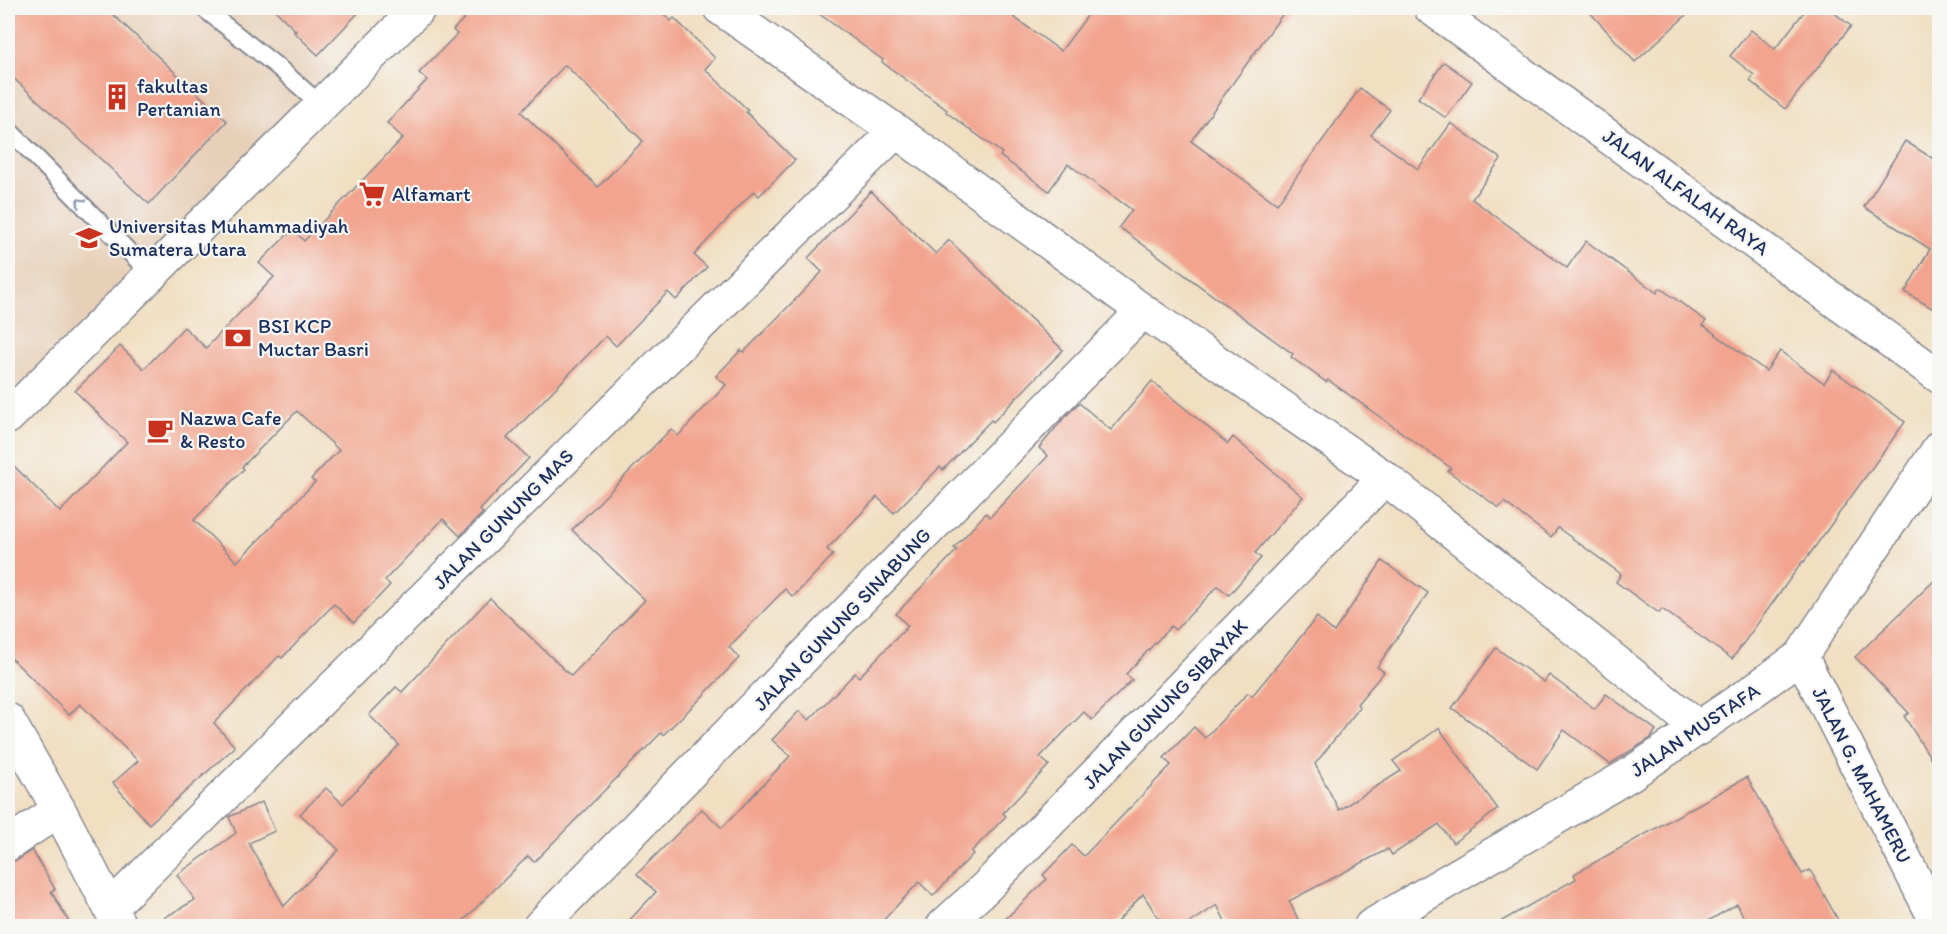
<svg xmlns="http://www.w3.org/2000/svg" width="1947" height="934" viewBox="0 0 1947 934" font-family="Itim,sans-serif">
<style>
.built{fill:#e7cfb8}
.building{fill:#f2a48e;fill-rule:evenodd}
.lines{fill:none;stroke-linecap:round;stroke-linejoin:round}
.service-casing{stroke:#868790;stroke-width:20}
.minor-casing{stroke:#868790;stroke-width:36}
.tertiary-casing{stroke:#868790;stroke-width:36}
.service{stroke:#fff;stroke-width:16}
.minor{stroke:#fff;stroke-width:33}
.tertiary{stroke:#fff;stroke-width:33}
.oneway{stroke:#8d97ae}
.labels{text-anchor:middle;stroke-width:4.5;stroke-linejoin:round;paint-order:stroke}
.poi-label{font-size:20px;fill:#1b2f5e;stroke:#f6f6f2;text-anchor:start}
.street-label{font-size:20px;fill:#1b2f5e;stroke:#f6f6f2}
</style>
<rect width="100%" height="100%" fill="#f6f6f2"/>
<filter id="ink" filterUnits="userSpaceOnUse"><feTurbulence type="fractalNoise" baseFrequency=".0167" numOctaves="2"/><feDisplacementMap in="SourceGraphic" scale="12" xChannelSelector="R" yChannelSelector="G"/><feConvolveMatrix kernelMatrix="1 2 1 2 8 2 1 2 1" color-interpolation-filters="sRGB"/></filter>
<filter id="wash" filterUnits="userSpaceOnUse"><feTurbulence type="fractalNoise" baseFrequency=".008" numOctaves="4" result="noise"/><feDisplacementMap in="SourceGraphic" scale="24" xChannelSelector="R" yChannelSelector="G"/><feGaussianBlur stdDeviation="1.35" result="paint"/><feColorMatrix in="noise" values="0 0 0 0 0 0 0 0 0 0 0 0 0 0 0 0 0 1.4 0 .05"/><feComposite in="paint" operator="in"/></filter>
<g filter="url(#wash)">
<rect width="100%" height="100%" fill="#f1dfc2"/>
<!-- built -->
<path class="built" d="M8 8H276L333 68 8 408Z"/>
<g id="blocks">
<!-- building -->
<g class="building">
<path d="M17 8H106L227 121 149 204 8 73V18Z"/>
<path d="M273 8H363L318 55 294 32 296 31Z"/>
<path d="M474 8H657L671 21 674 18 715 58 705 69 748 110 746 112 795 160 759 196 754 191 694 255 707 267 676 300 668 292 616 346 606 336 507 438 529 458 480 510 483 513 460 536 443 519 385 580 390 585 354 623 334 604 282 658 279 656 214 723 235 747 149 824 113 783 138 761 80 704 69 715 8 655V460L60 512 127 442 75 391 120 346 144 369 184 327 206 348 274 277 259 263 293 229 304 241 403 138 387 123 427 80 419 73 457 34 453 30ZM565 65 643 141 598 187 521 112ZM297 411 339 450 311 479 315 482 237 562 194 520 244 469 242 467Z"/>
<path d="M811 8H1001L1061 51 1093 8H1287L1191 141 1277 204 1360 88 1390 110 1371 135 1418 169 1451 123 1501 159 1472 199 1567 268 1586 241 1657 293 1660 288 1706 321 1703 325 1766 371 1780 351 1824 383 1833 370 1905 422 1804 562 1803 561 1732 659 1662 609 1659 613 1616 582 1621 574 1558 528 1551 537 1504 502 1499 508 1448 471 1451 468 1387 422 1328 380 1326 382 1291 357 1293 354 1119 227 1132 210 1068 164 1049 191 1000 156 1002 153 946 112 947 110 882 62 883 60Z"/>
<path d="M1586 8H1694L1635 62Z"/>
<path d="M1807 8H1828L1851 26 1785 109 1750 81 1754 75 1730 56 1751 30 1775 49Z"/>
<path d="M1444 62 1472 82 1446 118 1418 98Z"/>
<path d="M1905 141 1940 163V313L1905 292 1930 249 1864 207Z"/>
<path d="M871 191 936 254 949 240 1063 350 993 422 991 420 943 470 940 467 894 513 877 497 827 549 833 555 793 597 785 589 729 647 739 658 697 702 663 735 661 733 534 862 528 856 457 927H148L195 900 177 875 236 833 229 817 262 802 275 831 249 843 284 906 339 850 300 814 326 788 343 804 399 745 369 715 396 687 402 692 490 598 571 676 645 600 572 530 671 429 678 436 726 385 716 376 741 350 744 352 822 272 808 258Z"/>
<path d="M1152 381 1228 444 1233 437 1303 497 1255 553 1261 558 1229 595 1218 586 1175 630 1171 626 1126 674 1132 680 1092 720 1084 712 1040 757 1049 765 1003 813 1006 816 971 852 973 854 933 896 919 882 877 927H623L656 892 637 874 702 809 722 828 790 756 772 740 799 711 809 720 855 673 859 677 908 626 896 614 957 550 954 548 986 513 990 517 1048 456 1039 448 1063 419 1079 403 1111 430Z"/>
<path d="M1382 561 1428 593 1377 667 1384 672 1357 704 1360 707 1315 764 1339 810 1401 771 1393 761 1439 728 1498 809 1453 843 1439 824 1392 855 1388 849 1289 901 1302 927H1228L1217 905 1184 927H1164L1143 894 1112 927H997L1047 879 1043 875 1072 845 1084 856 1171 765 1164 758 1194 727 1205 738 1248 693 1252 696 1317 617 1334 632Z"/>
<path d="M1940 575V773L1904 716 1909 713 1855 657Z"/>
<path d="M1496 648 1544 682 1549 675 1595 709 1606 694 1656 730 1651 738 1610 764 1564 730 1537 769 1452 708Z"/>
<path d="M1747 777 1802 874 1810 870 1842 927H1749L1737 904 1698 927H1491L1576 879 1574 874Z"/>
<path d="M32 850 55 889 51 891 72 927H8V862L18 860Z"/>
</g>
</g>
</g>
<g filter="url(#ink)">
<use href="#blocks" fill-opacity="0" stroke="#868790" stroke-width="1.5"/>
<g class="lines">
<!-- service casing -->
<g class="service-casing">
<g id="service">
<path d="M203 8 279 68 321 105"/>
<path d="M8 129 151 274"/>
</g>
</g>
<!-- minor casing -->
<g class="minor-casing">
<g id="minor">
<path d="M720 8 896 131 1143 311 1385 478 1699 728"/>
<path d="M1431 8 1940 377"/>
<path d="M8 417 419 8"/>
<path d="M8 720 59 810 119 925"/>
<path d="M8 844 59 810"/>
<path d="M110 908 896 131"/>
<path d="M540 926 1143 311"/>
<path d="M943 926 985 888 1385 478"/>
<path d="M1371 926 1629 775 1750 693 1801 656"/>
</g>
</g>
<!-- tertiary casing -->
<g class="tertiary-casing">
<path id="tertiary" d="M1939 926 1801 656 1940 447"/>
</g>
<!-- service -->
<use href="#service" class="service"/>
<!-- minor -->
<use href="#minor" class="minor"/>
<!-- tertiary -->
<use href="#tertiary" class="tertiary"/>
</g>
<!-- one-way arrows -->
<defs><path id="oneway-chevron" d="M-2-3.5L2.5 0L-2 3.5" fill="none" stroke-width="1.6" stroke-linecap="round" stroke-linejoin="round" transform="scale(1.5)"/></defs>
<use class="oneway" href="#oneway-chevron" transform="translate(80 202) rotate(-135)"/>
</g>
<!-- icons -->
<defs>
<g id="building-bare" transform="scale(2.07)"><path d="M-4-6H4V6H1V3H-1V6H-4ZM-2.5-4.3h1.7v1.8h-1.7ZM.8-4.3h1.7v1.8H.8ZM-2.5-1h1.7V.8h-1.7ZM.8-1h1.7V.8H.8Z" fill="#c8321e" stroke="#f6f6f2" stroke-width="2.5" paint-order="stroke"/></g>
<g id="supermarket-bare" transform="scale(2.07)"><path d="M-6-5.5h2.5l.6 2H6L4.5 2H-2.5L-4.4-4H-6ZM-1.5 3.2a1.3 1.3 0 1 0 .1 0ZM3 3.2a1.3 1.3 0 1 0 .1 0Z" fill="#c8321e" stroke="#f6f6f2" stroke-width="2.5" paint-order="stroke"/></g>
<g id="university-bare" transform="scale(2.07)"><path d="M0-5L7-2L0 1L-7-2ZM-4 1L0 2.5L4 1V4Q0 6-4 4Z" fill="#c8321e" stroke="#f6f6f2" stroke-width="2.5" paint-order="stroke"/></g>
<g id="bank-bare" transform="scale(2.07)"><path d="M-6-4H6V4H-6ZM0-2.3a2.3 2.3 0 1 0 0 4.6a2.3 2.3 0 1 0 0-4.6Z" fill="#c8321e" stroke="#f6f6f2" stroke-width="2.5" paint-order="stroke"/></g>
<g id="cafe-bare" transform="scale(2.07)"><path d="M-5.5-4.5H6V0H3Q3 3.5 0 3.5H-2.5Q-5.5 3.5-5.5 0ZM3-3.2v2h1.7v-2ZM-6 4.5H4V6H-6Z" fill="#c8321e" stroke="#f6f6f2" stroke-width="2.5" paint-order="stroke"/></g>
</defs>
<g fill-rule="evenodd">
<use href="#building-bare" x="117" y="97"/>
<use href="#supermarket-bare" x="372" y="194"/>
<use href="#university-bare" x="89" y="238"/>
<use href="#bank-bare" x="238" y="338"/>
<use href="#cafe-bare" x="160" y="430"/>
</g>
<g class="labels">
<!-- poi labels -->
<g class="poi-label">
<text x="137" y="93">fakultas<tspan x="137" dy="23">Pertanian</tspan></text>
<text x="392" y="201">Alfamart</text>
<text x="109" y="233">Universitas Muhammadiyah<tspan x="109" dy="23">Sumatera Utara</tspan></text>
<text x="258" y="333">BSI KCP<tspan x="258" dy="23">Muctar Basri</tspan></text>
<text x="180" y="425">Nazwa Cafe<tspan x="180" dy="23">&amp; Resto</tspan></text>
</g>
<!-- street labels -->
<g class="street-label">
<text transform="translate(1686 192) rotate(36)" y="7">JALAN ALFALAH RAYA</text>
<text transform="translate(503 519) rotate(-45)" y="7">JALAN GUNUNG MAS</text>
<text transform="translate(842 619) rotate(-46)" y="7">JALAN GUNUNG SINABUNG</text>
<text transform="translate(1165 704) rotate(-46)" y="7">JALAN GUNUNG SIBAYAK</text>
<text transform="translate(1695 730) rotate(-34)" y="7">JALAN MUSTAFA</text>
<text transform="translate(1862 775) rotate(63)" y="7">JALAN G. MAHAMERU</text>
</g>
</g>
<!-- margin -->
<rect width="1947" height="934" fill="none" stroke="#f6f6f2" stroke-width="30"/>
</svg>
